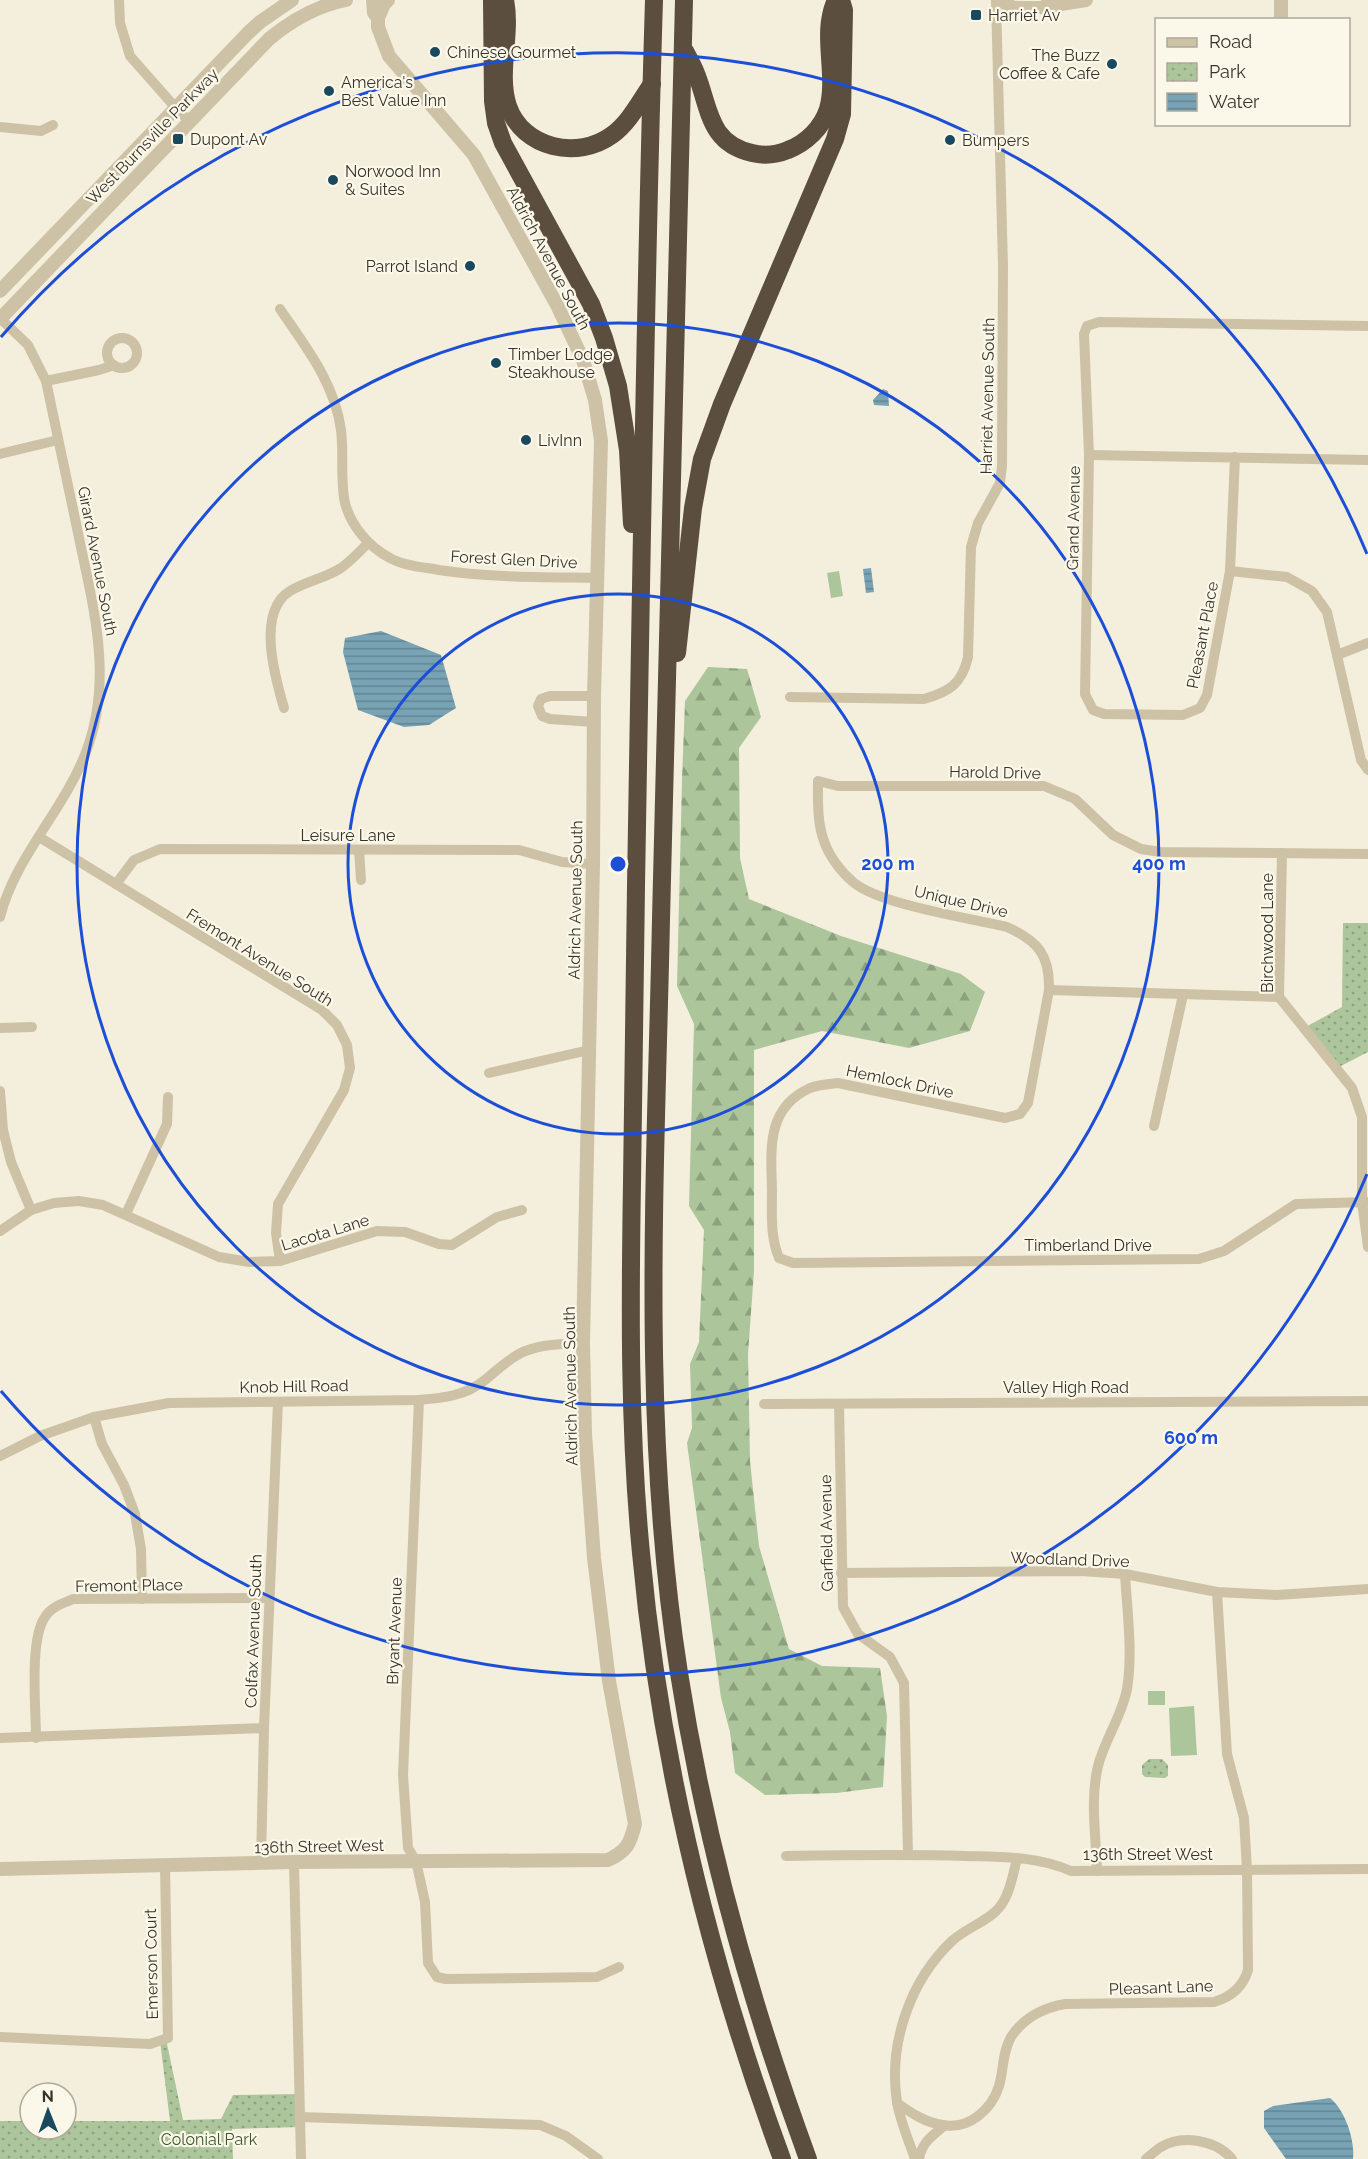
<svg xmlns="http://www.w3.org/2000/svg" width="1368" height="2159" viewBox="0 0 1368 2159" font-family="Raleway,sans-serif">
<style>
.grass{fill:#acc59a}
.forest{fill:url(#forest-firs)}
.park{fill:url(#park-dots)}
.water{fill:url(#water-rules)}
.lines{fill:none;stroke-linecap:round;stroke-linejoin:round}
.minor{stroke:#cec2a6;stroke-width:10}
.tertiary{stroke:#cec2a6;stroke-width:14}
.motorway{stroke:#5b4e3e;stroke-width:18}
.ring{fill:none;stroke:#1d4ed8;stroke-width:3}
.poi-dot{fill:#19495f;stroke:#fbf8e9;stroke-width:2}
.labels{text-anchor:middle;stroke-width:4.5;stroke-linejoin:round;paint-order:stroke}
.poi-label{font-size:16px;fill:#393228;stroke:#fbf8e9;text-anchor:start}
.street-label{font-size:16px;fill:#393228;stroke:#fbf8e9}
.park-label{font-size:16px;fill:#3c5a29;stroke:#fbf8e9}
.centre{fill:#1d4ed8;stroke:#fbf8e9;stroke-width:3}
.ring-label{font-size:18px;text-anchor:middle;font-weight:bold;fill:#1d4ed8;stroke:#fbf8e9;stroke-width:4.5;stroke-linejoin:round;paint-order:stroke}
</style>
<defs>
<pattern id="forest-firs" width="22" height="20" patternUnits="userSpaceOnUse" patternTransform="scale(1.5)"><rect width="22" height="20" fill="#acc59a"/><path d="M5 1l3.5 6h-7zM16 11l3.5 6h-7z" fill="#8da17e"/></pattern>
<pattern id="park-dots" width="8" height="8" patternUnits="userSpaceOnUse" patternTransform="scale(1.5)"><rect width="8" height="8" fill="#acc59a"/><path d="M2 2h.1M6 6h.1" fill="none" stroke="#8da17e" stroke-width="1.8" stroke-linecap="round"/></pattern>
<pattern id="water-rules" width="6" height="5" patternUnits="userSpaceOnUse" patternTransform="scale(1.5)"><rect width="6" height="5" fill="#78a3b4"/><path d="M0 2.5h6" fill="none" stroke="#638592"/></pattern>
</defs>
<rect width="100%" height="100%" fill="#f4efdc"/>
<!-- grass -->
<g class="grass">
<path d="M839 571 843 596 831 598 827 573Z"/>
<rect x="1148" y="1691" width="17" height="14"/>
<path d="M1194 1706 1197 1755 1171 1756 1169 1708Z"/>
</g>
<!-- forest -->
<path class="forest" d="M708 667 747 669 761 717 739 748 740 858 749 899 841 936 961 974 985 992 970 1031 909 1048 822 1031 754 1050V1271L748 1354 750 1461 759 1546 789 1649 822 1666 880 1668 887 1716 883 1787 837 1793 765 1795 735 1773 730 1732 721 1698 687 1443 692 1428 690 1364 699 1342 704 1230 689 1206 694 1024 677 986 682 780 685 701Z"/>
<!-- park -->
<g class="park">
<path d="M1343 923H1368V1052L1337 1068 1304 1028 1342 1007Z"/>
<path d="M1149 1759H1162L1168 1765V1776L1165 1778 1145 1777 1142 1774V1765Z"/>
<path d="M166 2039 183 2120 221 2119 233 2095 300 2094V2127L232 2129 233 2159H0V2121H30V2129H66V2121H170L160 2041Z"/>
</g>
<!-- water -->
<g class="water">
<path d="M883 389 888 391 889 406 874 405 873 400Z"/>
<path d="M871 568 874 592 866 593 863 569Z"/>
<path d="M381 631 441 655 456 708 429 725 404 727 358 710 343 652 345 638Z"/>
<path d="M1330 2098C1345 2110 1355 2140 1353 2159H1286L1264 2128V2111L1273 2106Z"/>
</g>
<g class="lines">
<!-- minor -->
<g class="minor">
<path d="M119 0 120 23 130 56 175 107 189 121"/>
<path d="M0 127 41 131 53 125"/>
<path d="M280 309C305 346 335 383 341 430 344 452 340 481 345 503 351 526 369 547 390 558 404 566 423 567 439 570 492 578 545 577 599 578"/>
<path d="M0 318 28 345 46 381C57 432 67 482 78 533 93 607 114 678 86 752 64 810 15 857 0 917"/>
<circle cx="122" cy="353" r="15"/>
<path d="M46 381 99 370 114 365"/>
<path d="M0 454 58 440"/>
<path d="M1089 455 1368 460"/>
<path d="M1235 457 1230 571 1207 695 1200 708 1183 715 1104 714 1093 710 1085 694 1089 455 1084 334 1087 326 1099 322 1368 326"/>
<path d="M1230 571 1287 577 1312 591 1327 612 1361 760 1368 770"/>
<path d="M1337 655 1368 643"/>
<path d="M790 697 924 699C949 692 962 684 968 657L971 547 978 523 1000 483 1002 466 1003 267 996 0"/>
<path d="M284 708C275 677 256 612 290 591 306 581 326 578 341 568 351 561 360 551 368 543"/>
<path d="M594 722 550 719 542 716 538 706 541 699 550 696H594"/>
<path d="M39 837 322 1010 337 1025 347 1045 350 1068 344 1090 278 1204 276 1233 280 1261"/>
<path d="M359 850 361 880"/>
<path d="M1282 853 1279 997 1352 1088 1362 1117V1202L1368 1247"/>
<path d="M116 884 134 860 160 849 519 850 562 862 593 864"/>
<path d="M1049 990 1028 1103 1020 1114 1005 1118 838 1083C829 1084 818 1085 810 1088 766 1108 771 1149 772 1189 772 1214 770 1236 779 1258L793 1263 1199 1259 1224 1251 1296 1204 1368 1202"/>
<path d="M1279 997 1049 990C1050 955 1038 941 1007 927 970 918 880 905 853 882 841 872 829 856 824 841 817 822 818 801 818 781L838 786H1044L1075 799 1113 835 1141 849 1161 852 1368 854"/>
<path d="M0 1028 32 1027"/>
<path d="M489 1073 589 1050"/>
<path d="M0 1091 3 1130 11 1162 31 1210"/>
<path d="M1154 1126 1183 995"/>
<path d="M126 1214 167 1124 168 1097"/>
<path d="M0 1231 31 1210 54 1203 79 1201 103 1205 219 1257 249 1262 280 1261 377 1231 405 1232 439 1244 452 1245 497 1217 522 1210"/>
<path d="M419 1400 403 1775 408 1848 416 1861 425 1902 428 1963 437 1977 446 1979 597 1977 619 1967"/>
<path d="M764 1404 1368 1401"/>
<path d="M839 1404 843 1607 858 1634 890 1657 904 1683 908 1854"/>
<path d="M94 1417 102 1444 124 1485 135 1514 141 1549 142 1599"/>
<path d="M0 1456 40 1436 94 1417 169 1403 419 1400C443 1398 465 1396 485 1380 496 1371 506 1361 519 1354 538 1344 562 1344 583 1343"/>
<path d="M841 1573 1081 1571 1125 1574 1217 1592 1277 1595 1368 1589"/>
<path d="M0 1738 264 1728"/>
<path d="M36 1738C36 1709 29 1640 45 1617 51 1607 63 1603 73 1599L269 1598"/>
<path d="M786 1856C846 1855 906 1854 966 1856 1002 1857 1037 1856 1071 1871L1368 1869"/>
<path d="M294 1862 301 2159"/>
<path d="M261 1863 264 1728 278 1402"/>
<path d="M1097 1871C1096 1837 1090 1799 1098 1766 1105 1739 1122 1716 1127 1689 1133 1653 1127 1610 1125 1574"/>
<path d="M0 2037 150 2044 168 2038 165 1864"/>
<path d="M897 2103C911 2113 926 2123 943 2125 969 2130 992 2109 999 2086 1004 2069 1002 2053 1011 2037 1024 2017 1043 2008 1065 2004L1214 2002C1231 1997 1243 1987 1248 1970L1247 1870 1244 1818 1227 1754 1217 1592"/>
<path d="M300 2117 540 2125 566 2136 598 2159"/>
<path d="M915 2159C909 2141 900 2121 897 2102 888 2044 910 1980 953 1940 967 1928 983 1923 995 1912 1009 1900 1013 1875 1017 1858"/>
<path d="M919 2159C922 2142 932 2136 944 2126"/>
<path d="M1146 2159C1151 2155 1156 2150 1161 2147 1182 2134 1216 2140 1232 2159"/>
</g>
<!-- tertiary -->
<g class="tertiary">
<path d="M373 0 374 13 378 18"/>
<path d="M1001 0 1013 8 1042 7 1086 0"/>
<path d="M1281 20V0"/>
<path d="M0 291 248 33 260 22 292 0"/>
<path d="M0 319 269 39C292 20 316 6 346 0"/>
<path d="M0 1869 294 1862 608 1860C627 1851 630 1844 635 1824L609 1681 594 1558 585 1433 583 1343 593 864 594 696 601 441 595 400 583 360 557 305 474 155 389 56 378 27V18L384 4 388 0"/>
</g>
<!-- motorway -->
<g class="motorway">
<path d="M492 0 493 101 496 123 503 143 591 304 604 338 618 386 628 450 632 524"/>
<path d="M505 0C512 34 497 73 508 106 523 149 578 160 612 135 629 123 640 101 652 84"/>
<path d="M654 0C645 295 641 591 636 886 635 985 633 1083 632 1182 630 1306 629 1429 641 1553 660 1761 710 1964 782 2159"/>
<path d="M684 0C678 306 667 613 661 919 656 1170 640 1424 679 1673 705 1840 750 2001 808 2159"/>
<path d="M685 51C689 59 694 67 697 76 710 110 709 143 752 153 764 156 776 155 788 150 806 143 822 128 828 109 838 74 820 34 836 0"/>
<path d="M677 653 693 508 702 459 722 404 835 139 842 114 844 10 841 0"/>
</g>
</g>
<!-- distance rings -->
<g class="ring">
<circle cx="618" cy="864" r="270"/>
<circle cx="618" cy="864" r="541"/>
<path d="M1367 1174A811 811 0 0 1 1 1391M1 337A811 811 0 0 1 1367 554"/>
</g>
<!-- markers -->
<g class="poi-dot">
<rect x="970" y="9" width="12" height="12" rx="3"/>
<circle cx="435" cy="52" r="6"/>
<circle cx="1112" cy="64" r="6"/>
<circle cx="329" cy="91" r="6"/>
<rect x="172" y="133" width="12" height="12" rx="3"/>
<circle cx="950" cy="140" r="6"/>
<circle cx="333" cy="180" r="6"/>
<circle cx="470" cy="266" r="6"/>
<circle cx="496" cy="363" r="6"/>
<circle cx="526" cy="440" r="6"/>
</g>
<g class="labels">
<!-- poi labels -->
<g class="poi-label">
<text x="988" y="21">Harriet Av</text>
<text x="447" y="58">Chinese Gourmet</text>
<text x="1100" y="61" text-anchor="end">The Buzz<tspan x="1100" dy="18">Coffee &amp; Cafe</tspan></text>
<text x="341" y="88">America's<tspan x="341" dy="18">Best Value Inn</tspan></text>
<text x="190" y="145">Dupont Av</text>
<text x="962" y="146">Bumpers</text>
<text x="345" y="177">Norwood Inn<tspan x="345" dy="18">&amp; Suites</tspan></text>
<text x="458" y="272" text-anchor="end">Parrot Island</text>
<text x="508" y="360">Timber Lodge<tspan x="508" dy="18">Steakhouse</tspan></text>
<text x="538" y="446">LivInn</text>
</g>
<!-- street labels -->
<g class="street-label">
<text transform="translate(152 136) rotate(-46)" y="6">West Burnsville Parkway</text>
<text transform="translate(549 258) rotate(62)" y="6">Aldrich Avenue South</text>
<text transform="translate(987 396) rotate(-89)" y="6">Harriet Avenue South</text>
<text transform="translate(1073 518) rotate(-89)" y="6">Grand Avenue</text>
<text transform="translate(514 559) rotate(3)" y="6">Forest Glen Drive</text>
<text transform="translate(98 561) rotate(79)" y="6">Girard Avenue South</text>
<text transform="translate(1202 635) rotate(-79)" y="6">Pleasant Place</text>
<text transform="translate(995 772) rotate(1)" y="6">Harold Drive</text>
<text x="348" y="841">Leisure Lane</text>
<text transform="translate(575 900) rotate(-89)" y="6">Aldrich Avenue South</text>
<text transform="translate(961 901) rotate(13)" y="6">Unique Drive</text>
<text transform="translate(1267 933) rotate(-90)" y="6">Birchwood Lane</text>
<text transform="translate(260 957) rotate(32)" y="6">Fremont Avenue South</text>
<text transform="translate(900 1081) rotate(12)" y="6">Hemlock Drive</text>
<text transform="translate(325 1232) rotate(-17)" y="6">Lacota Lane</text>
<text x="1088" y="1251">Timberland Drive</text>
<text transform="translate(294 1386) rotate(-1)" y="6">Knob Hill Road</text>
<text transform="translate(570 1386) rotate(-91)" y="6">Aldrich Avenue South</text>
<text x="1066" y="1393">Valley High Road</text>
<text transform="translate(826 1533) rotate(-91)" y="6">Garfield Avenue</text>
<text transform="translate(1070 1559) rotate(2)" y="6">Woodland Drive</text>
<text transform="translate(129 1585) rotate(-1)" y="6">Fremont Place</text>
<text transform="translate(253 1631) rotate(-88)" y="6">Colfax Avenue South</text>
<text transform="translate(394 1631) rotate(-88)" y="6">Bryant Avenue</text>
<text transform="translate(319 1846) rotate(-1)" y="6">136th Street West</text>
<text x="1148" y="1860">136th Street West</text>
<text transform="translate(151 1964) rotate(-91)" y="6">Emerson Court</text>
<text transform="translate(1161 1987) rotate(-2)" y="6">Pleasant Lane</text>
</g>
<!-- park labels -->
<g class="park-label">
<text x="209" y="2145">Colonial Park</text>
</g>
</g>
<circle cx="618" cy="864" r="9" class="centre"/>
<g class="ring-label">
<text x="888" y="870">200 m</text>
<text x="1159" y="870">400 m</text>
<text x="1191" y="1444">600 m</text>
</g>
<!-- legend -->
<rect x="1155" y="18" width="195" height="108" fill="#fbf8e9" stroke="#ada99c" stroke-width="1.5"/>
<rect x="1167" y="38" width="30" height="9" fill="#cec2a6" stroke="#ada99c" stroke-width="1.5"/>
<text x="1209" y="48" font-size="18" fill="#393228">Road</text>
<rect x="1167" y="63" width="30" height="18" fill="url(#park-dots)" stroke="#ada99c" stroke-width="1.5"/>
<text x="1209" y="78" font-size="18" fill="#393228">Park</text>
<rect x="1167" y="93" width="30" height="18" fill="url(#water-rules)" stroke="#ada99c" stroke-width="1.5"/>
<text x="1209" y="108" font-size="18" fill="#393228">Water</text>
<!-- north arrow -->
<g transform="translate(48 2111) rotate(359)"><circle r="28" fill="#fbf8e9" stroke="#ada99c" stroke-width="1.5"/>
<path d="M0-4.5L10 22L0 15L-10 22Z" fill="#19495f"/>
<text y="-9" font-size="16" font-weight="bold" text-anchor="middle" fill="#393228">N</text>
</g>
</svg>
